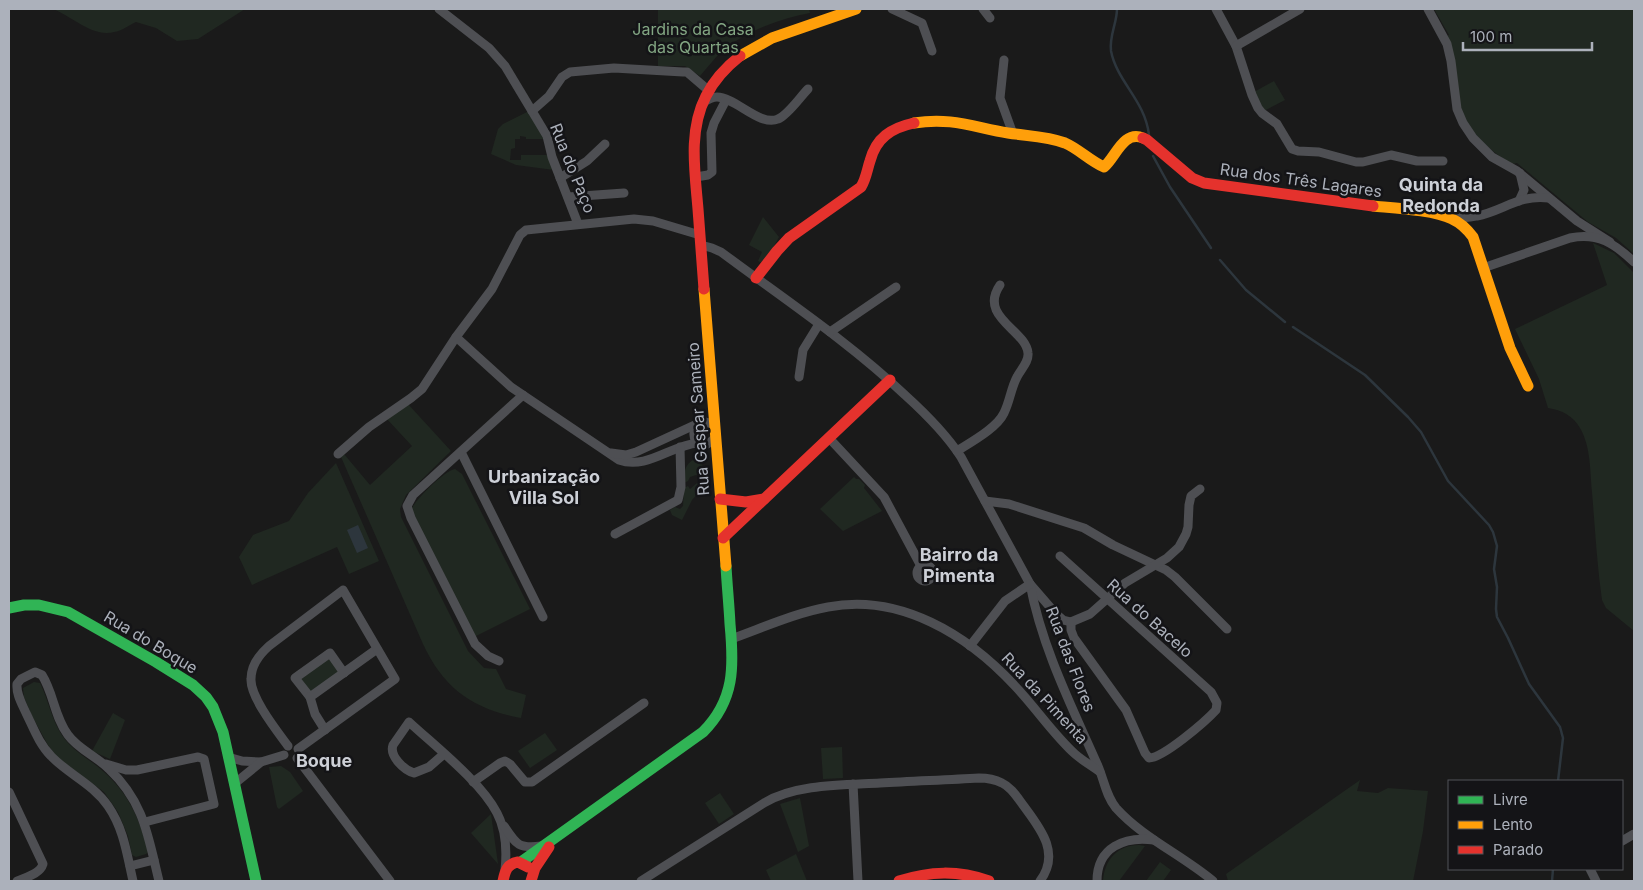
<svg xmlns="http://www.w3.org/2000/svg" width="1643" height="890" viewBox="0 0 1643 890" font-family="Inter,sans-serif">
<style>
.green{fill:#202821}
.water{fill:#2d363d}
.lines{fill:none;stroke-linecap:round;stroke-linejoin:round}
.stream{stroke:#2d363d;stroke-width:2.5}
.street{stroke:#4e4f53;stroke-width:9}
.fast{stroke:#30b455;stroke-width:11}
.slow{stroke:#ff9f0a;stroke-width:11}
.jam{stroke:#e5322d;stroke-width:11}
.labels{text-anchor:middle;stroke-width:5;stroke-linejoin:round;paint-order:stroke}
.park-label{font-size:16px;fill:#83a683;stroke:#141417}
.street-label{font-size:16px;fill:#acb1bb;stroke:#141417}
.neighbourhood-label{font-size:18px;font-weight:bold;fill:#cdd0d7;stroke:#141417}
</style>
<rect width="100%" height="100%" fill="#1a1a1a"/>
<!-- green -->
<g class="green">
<path d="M53 9H245L198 39 177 41 156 28 136 22C129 25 122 31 114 32 94 38 71 16 53 9Z"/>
<path d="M658 9H809L810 13C779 19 745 31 721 52 714 59 707 68 700 76L685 66H658Z"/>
<path d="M1434 9H1634V254L1616 238 1588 222 1517 163 1512 164C1494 153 1478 141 1467 123 1456 104 1452 59 1447 36L1449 35Z"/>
<path d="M1274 81 1285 100 1264 111 1254 92Z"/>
<path d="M529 111 546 139H526V137L520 136V139H515V148L511 149 510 160H521V155H548L554 170 516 165 491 154 498 129 503 124Z"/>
<path d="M763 217 779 237 764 264 758 261 762 252 749 245Z"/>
<path d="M1593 243 1614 253 1634 273V631L1606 608 1602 600C1597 565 1595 528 1592 492 1590 471 1591 447 1580 428 1573 416 1562 410 1548 408L1539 379 1515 329 1607 285Z"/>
<path d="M408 404 451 451 406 495 400 509 401 517 468 651 484 668 496 669 506 689 526 695 521 718C473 709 444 689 423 644L341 457 344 454 370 485 412 446 386 418Z"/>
<path d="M695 459C703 463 707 472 709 481L692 500 682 520 672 515 670 510 675 507 680 509 683 506 684 488 688 486 690 489 704 477 699 474 690 477 688 481 684 483C684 473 684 464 695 459Z"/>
<path d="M336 463 379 561 349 574 337 547 252 585 239 557 253 535 289 521 308 493Z"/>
<path d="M455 469 462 474 530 609 474 637 414 517 412 508C417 498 444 471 455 469Z"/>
<path d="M854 477 856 479H859L865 485 864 488 882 511 843 531 820 509Z"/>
<path d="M330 656 340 671 309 693 299 679Z"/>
<path d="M34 682 40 683C50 703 52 725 68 743 78 754 92 761 104 772 128 793 141 821 148 852L146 854 136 857 132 855 128 836 118 812 104 792 57 757 48 745 32 716 24 697 23 688Z"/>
<path d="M113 713 125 720 110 759 92 751Z"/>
<path d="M545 733 557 750 530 768 518 751Z"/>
<path d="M842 747 843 778 823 779 821 748Z"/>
<path d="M281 766 290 772 303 791 279 809 277 807 269 767Z"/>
<path d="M1360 780 1357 791 1378 793 1388 788 1428 791 1423 831 1413 881H1228L1226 874Z"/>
<path d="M720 793 734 814 719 824 705 803Z"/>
<path d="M800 798 809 846 798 852 780 804Z"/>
<path d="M491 814 498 864 471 833Z"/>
<path d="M1139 845 1145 846 1119 881H1103C1104 861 1117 845 1139 845Z"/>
<path d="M796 854 807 881H771L766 870Z"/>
<path d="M1160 862 1171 870 1163 881H1146Z"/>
</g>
<!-- water -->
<path class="water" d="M358 525 368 548 357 553 347 530Z"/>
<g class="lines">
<!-- stream -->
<g class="stream">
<path d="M1117 9C1117 23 1109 36 1111 51 1117 82 1145 100 1149 135"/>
<path d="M1153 156 1170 187 1211 248"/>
<path d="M1220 260 1246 290 1285 322"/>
<path d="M1293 327 1365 375 1408 417 1421 432 1448 481 1489 525 1493 532 1497 546 1494 569 1497 587 1496 609 1497 617 1508 638 1529 684 1560 727 1563 738 1558 781"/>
<path d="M1552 881 1553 869"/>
</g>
<!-- street -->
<g class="street">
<path d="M439 9 489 48 505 66 547 136 552 157 578 224"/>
<path d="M892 9 922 23 932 51"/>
<path d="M983 9 990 18"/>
<path d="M1216 9 1236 46 1252 95 1258 108 1262 113 1277 124 1292 149 1298 151 1319 152 1356 162H1363L1391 155 1417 161H1443"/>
<path d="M1428 9 1447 44 1451 61 1457 109 1463 123 1473 138 1492 157 1517 171 1577 221 1610 242"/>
<path d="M1236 46 1300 9"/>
<path d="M1004 60 1000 98 1013 134"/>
<path d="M702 103C707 100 712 97 717 97 735 97 760 127 778 119 788 115 800 97 808 89"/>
<path d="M532 111 549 96 562 77 570 72 614 68 683 72H687L708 90"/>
<path d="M696 177 708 175 712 172 711 133 714 123 726 100"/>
<path d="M560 178 587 161 605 144"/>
<path d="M568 197 624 193"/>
<path d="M1519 201 1524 190 1520 173"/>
<path d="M1453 217C1461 218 1469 218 1477 216 1503 211 1519 194 1549 198"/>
<path d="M701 245 712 248 721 252C784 299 849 342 905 395 926 414 946 434 961 457L1030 584 1056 614 1063 620 1071 622"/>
<path d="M1483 268 1570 238C1598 232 1615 244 1634 262"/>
<path d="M830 332 896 287"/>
<path d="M456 337 511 387 619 460C647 470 671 445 698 443"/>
<path d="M799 377 803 350 819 324"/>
<path d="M714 427C686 404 688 465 715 438"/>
<path d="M829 438 884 497 921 566"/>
<path d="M957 451C971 442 997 428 1004 413 1010 401 1011 388 1017 377 1021 369 1029 362 1028 353 1026 330 978 317 1000 285"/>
<path d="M461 452 543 617"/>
<path d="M611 453 626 455 636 452 699 423"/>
<path d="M338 454 369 427 411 398 422 389 456 337 492 289 520 235 526 230 634 219 653 221 700 235"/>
<path d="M985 501 1009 504 1084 528 1113 545 1166 570 1175 577 1227 629"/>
<path d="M615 534 678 500 681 487 680 447"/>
<path d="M1060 556 1211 692 1217 703 1216 710C1205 722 1163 758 1149 758L1145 753 1126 710 1074 638 1071 630V622"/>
<circle cx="925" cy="573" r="8"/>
<path d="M1030 584C1042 648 1072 707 1098 766 1104 780 1106 796 1116 808 1143 838 1182 855 1213 881"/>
<path d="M1071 622 1090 614 1125 583 1167 558 1179 547 1186 534 1188 527 1189 505 1191 496 1200 489"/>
<path d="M731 639C762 628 795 613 828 607 900 593 968 635 1015 686 1036 708 1053 734 1075 754 1083 761 1092 766 1100 772"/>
<path d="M970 646 1005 601 1030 584"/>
<path d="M499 661 488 656 475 644 411 518 407 506 413 495 523 395"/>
<path d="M310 697 295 678 330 653 344 673"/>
<path d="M325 730 315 714 310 697 377 649"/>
<path d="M288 746C277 731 250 697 251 679 251 666 260 654 269 646L343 590 395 679 298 749"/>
<path d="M444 754 429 767 414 773C404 770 389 756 393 745L409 722C436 747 481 782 497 813 506 830 507 851 505 870"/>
<path d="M228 757 242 761 261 762"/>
<path d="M297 758 390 881"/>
<path d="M106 764 126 770H137L198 757 204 759 214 804 145 822"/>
<path d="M473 782 500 763 505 761 510 764 525 782H532L644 703"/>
<path d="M234 784 261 762 284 755"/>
<path d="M853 784 858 881"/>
<path d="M9 792 43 864C40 874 26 877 17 881"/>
<path d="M504 826C516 844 518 849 541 846"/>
<path d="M1622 841 1634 834"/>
<path d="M130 866 154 860"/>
<path d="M1590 869 1596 881"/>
<path d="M133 881C127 855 124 829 108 806 93 784 68 774 51 756 39 744 33 727 26 713 22 704 16 694 17 684L21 679 35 672 42 675C54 694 54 716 68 735 78 749 96 756 109 769 144 802 148 836 159 881"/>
<path d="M641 881 764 803C795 784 844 785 880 783 913 781 946 780 979 778 987 778 994 779 1002 783 1011 787 1017 797 1023 805 1040 828 1061 853 1040 881"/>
<path d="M1097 881C1097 847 1125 836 1154 840"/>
</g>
<!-- fast -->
<g class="fast">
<path d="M9 608 24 605H39L68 612 156 662 193 685 206 697 213 707 223 732 256 881"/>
<path d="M521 862 703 732C735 700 734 666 730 624 729 604 727 585 726 566"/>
</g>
<!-- slow -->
<g class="slow">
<path d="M740 56 772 38 856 9"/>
<path d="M914 123C951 117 973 127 1008 133 1027 136 1047 136 1065 143 1079 149 1090 161 1104 167 1116 157 1123 130 1143 138"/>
<path d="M1373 206C1394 208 1435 210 1452 219 1461 223 1467 229 1473 237L1510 348 1528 386"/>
<path d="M704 289 726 566"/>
</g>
<!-- jam -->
<g class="jam">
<path d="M1143 138 1147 140 1192 178 1204 183 1373 206"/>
<path d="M756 278 777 251 789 238 861 187C866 179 867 170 870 161 876 138 891 128 914 123"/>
<path d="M704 289C702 262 700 236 698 209 695 172 688 131 706 96 714 80 726 67 740 56"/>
<path d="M720 499 746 502 764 499"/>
<path d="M723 538 890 380"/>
<path d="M503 881C505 871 507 864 518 862L528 867"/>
<path d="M531 881 535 868 549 847"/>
<path d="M899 881C930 871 958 870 989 881"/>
</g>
</g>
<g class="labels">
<!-- park labels -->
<g class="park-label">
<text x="693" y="35">Jardins da Casa<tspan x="693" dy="18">das Quartas</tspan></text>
</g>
<!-- street labels -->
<g class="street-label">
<text transform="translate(573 168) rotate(68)" y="6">Rua do Paço</text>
<text transform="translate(1301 180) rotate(8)" y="6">Rua dos Três Lagares</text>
<text transform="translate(698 419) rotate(-94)" y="6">Rua Gaspar Sameiro</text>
<text transform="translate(1150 618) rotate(42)" y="6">Rua do Bacelo</text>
<text transform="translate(151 642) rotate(31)" y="6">Rua do Boque</text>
<text transform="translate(1071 659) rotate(69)" y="6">Rua das Flores</text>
<text transform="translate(1045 698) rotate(47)" y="6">Rua da Pimenta</text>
</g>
<!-- neighbourhood labels -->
<g class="neighbourhood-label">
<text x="1441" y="191">Quinta da<tspan x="1441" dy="21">Redonda</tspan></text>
<text x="544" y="483">Urbanização<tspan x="544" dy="21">Villa Sol</tspan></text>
<text x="959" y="561">Bairro da<tspan x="959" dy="21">Pimenta</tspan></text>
<text x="324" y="767">Boque</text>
</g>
</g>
<!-- border -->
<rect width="1643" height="890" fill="none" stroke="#acb1bb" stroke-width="20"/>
<!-- legend -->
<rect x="1448" y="780" width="175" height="90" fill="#141417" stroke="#515359"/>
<rect x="1458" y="796" width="25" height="8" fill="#30b455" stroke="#515359"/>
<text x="1493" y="805" font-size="15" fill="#acb1bb">Livre</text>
<rect x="1458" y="821" width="25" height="8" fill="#ff9f0a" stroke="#515359"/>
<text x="1493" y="830" font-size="15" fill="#acb1bb">Lento</text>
<rect x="1458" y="846" width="25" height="8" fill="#e5322d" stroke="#515359"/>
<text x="1493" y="855" font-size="15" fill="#acb1bb">Parado</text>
<!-- scale -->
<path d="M1463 42v8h129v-8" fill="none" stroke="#acb1bb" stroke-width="2.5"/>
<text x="1470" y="42" font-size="15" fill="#acb1bb" stroke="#141417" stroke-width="4" paint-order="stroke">100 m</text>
</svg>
